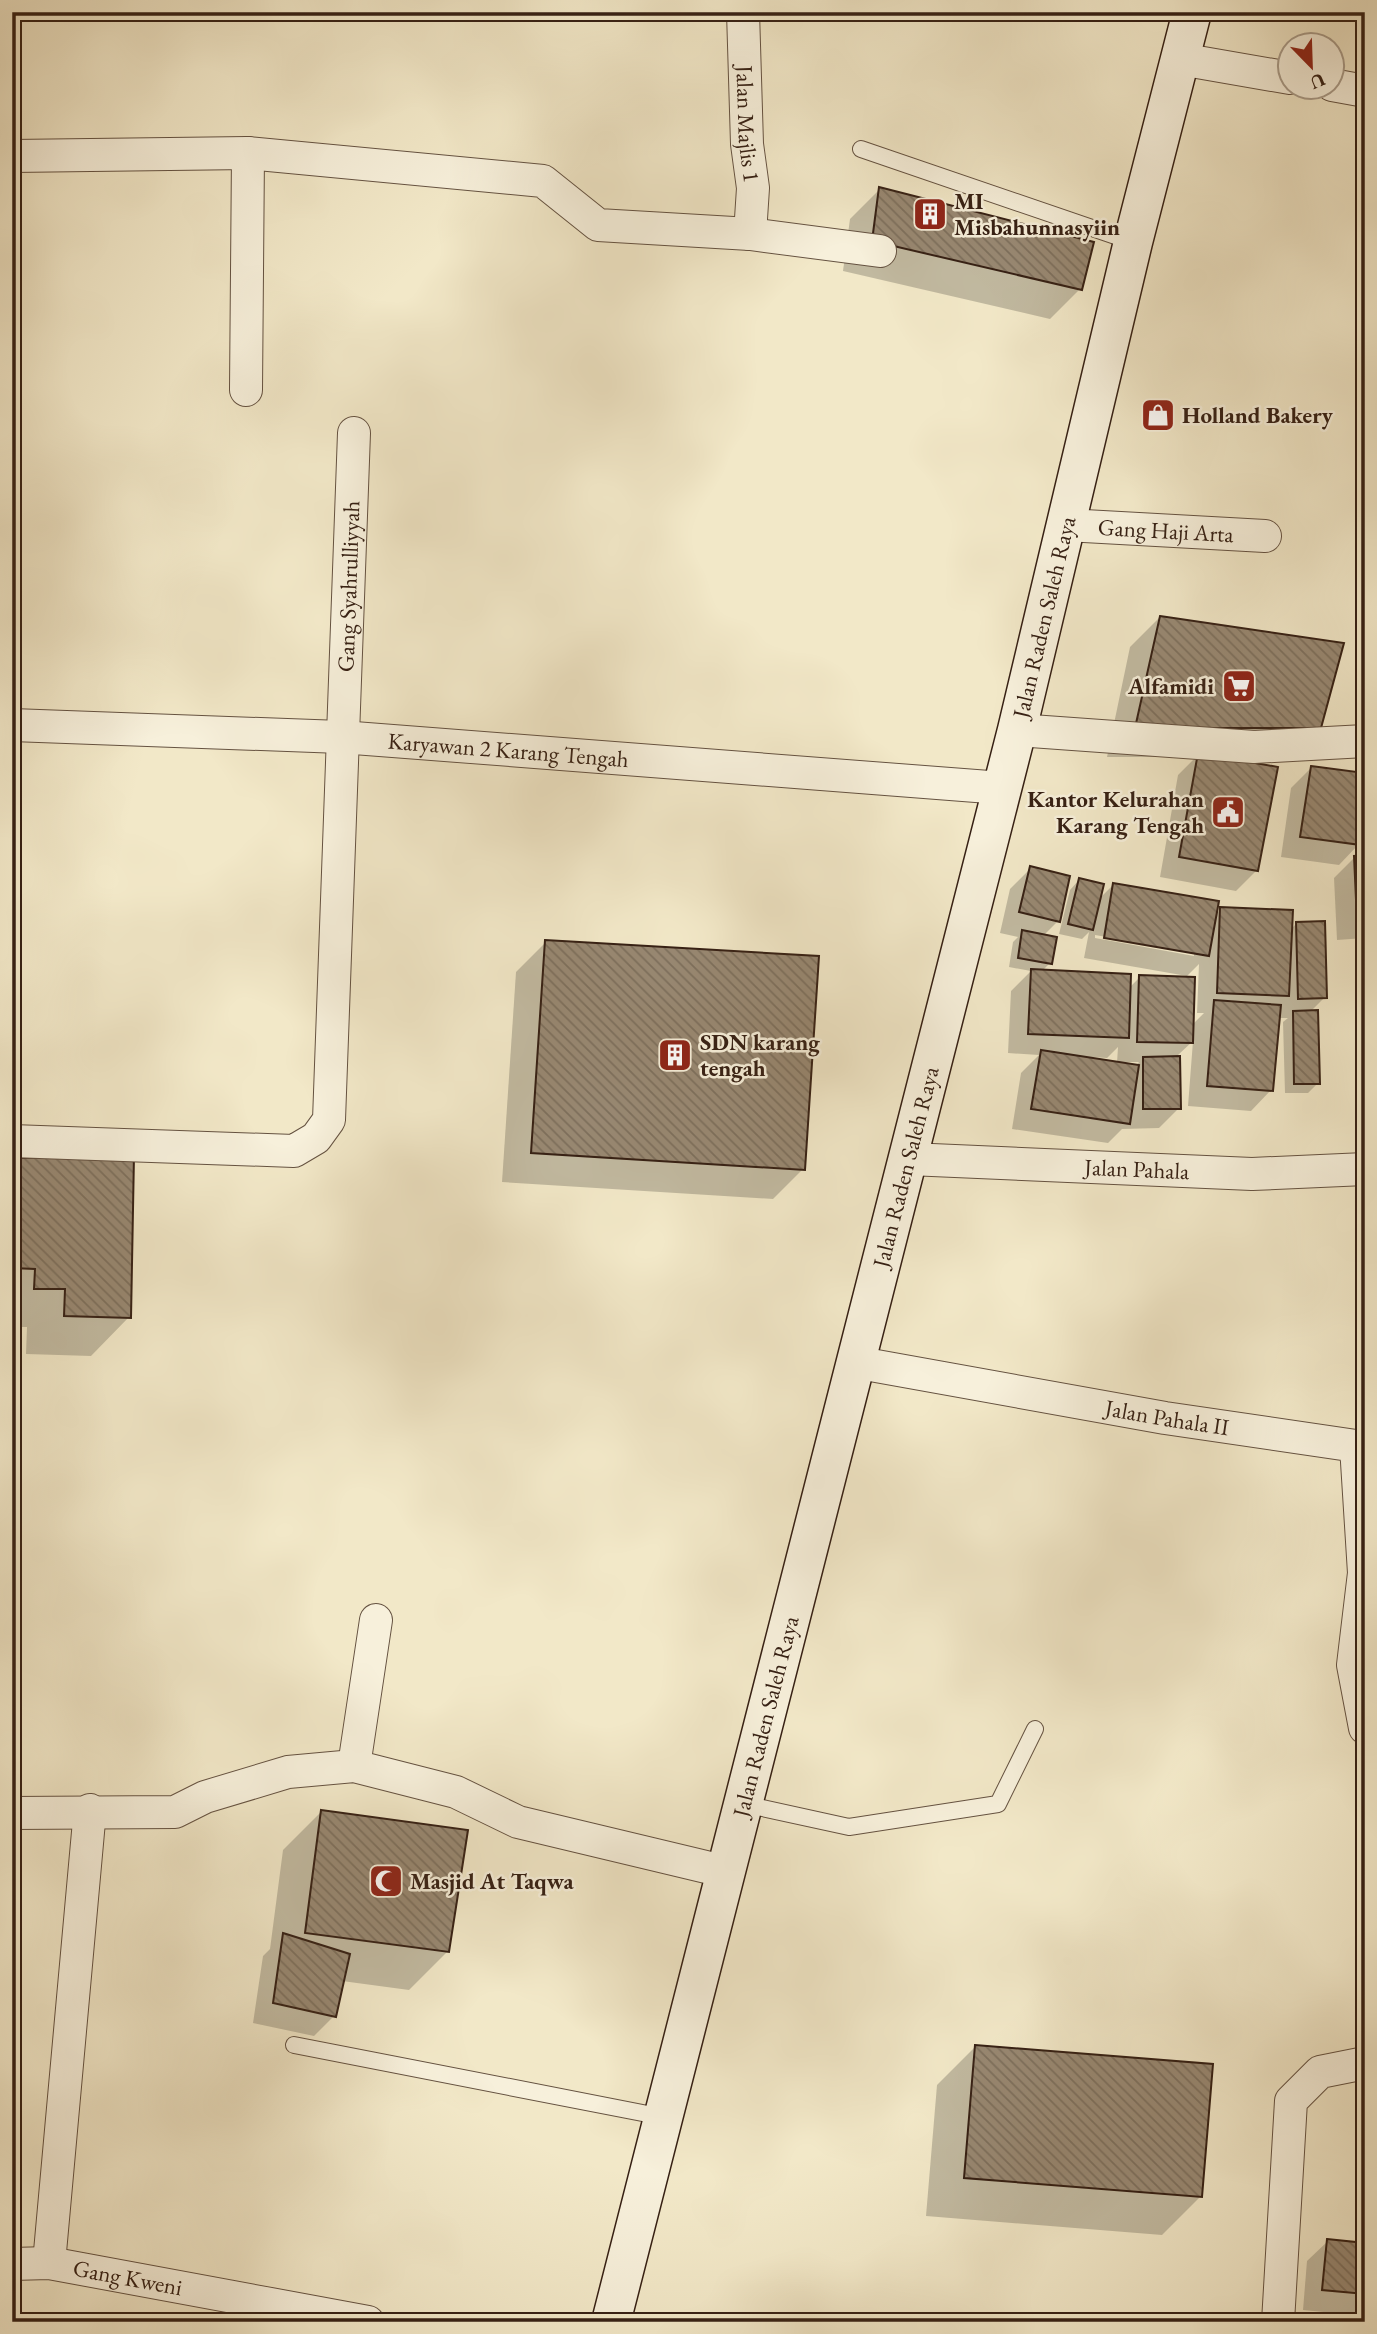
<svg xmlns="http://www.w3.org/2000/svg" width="1377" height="2334" viewBox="0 0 1377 2334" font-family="'EB Garamond',serif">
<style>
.shadow{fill:#0003;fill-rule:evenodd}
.building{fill:url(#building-back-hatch);stroke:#362014;stroke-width:2}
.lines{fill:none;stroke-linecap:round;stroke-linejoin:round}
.lane-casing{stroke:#655241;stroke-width:18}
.street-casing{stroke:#655241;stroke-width:34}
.secondary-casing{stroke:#362014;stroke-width:41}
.lane{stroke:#f7f0db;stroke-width:16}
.street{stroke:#f7f0db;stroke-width:32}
.secondary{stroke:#f7f0db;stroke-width:38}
.labels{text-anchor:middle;stroke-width:5;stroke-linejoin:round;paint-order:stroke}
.street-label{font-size:23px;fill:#362014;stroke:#f7f0db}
.poi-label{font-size:23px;font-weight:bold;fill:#362014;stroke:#f7f0db;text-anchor:start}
</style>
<defs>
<pattern id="building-back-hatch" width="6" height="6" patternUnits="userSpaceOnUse" patternTransform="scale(1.75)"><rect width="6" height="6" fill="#988872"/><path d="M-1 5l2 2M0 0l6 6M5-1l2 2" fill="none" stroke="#7d6f5c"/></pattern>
</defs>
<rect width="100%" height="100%" fill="#f2e8c8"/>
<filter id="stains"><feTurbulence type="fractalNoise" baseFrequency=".00286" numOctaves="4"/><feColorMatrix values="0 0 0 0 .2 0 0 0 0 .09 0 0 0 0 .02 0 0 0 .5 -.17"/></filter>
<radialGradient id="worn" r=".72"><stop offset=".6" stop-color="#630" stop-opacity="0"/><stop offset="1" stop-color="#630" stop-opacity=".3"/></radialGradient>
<!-- shadow -->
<g class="shadow">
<path d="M880 189 1080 289 1050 319 843 271 850 219Z"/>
<path d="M1160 617 1319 727 1225 757 1257 870 1236 891 1160 877 1178 775 1196 757H1107L1130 647Z"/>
<path d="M1312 767 1365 775V808L1359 844 1339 865 1281 857 1291 788Z"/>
<path d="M1365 857V938L1337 940 1334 878 1354 858Z"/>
<path d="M1031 868 1058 921 1043 936 1050 963 1042 971 1129 988 1140 977 1192 1025 1204 1013H1197L1199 964 1187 976 1084 958 1089 932 1082 939 1059 934 1070 890 1079 880 1098 900 1113 885 1215 915 1221 909 1290 930 1296 924 1325 997 1310 1012 1318 1083 1308 1093H1285L1283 1022 1288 1018H1278L1271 1090 1251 1111 1188 1106 1193 1041 1178 1055 1179 1108 1159 1128 1122 1129 1108 1143 1012 1129 1021 1073 1039 1055 1008 1053 1011 991 1031 971 1009 967 1013 942 1018 937 1000 933 1010 889ZM1095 935 1194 952V956L1095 938ZM1118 1047 1117 1063 1091 1060V1057L1107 1058ZM1124 1062H1139L1136 1066Z"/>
<path d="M546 942 803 1169 773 1199 502 1182 516 972Z"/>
<path d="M12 1159 129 1317 91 1356 26 1354 27 1327H12Z"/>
<path d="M321 1812 448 1951 409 1990 342 1981 334 2016 314 2036 253 2023 263 1956 270 1949 283 1850Z"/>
<path d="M976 2046 1201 2196 1162 2235 926 2216 937 2085Z"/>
<path d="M1328 2241 1365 2245V2316L1303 2310 1307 2261Z"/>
</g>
<!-- building -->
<g class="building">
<path d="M879 187 1094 242 1082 290 872 241Z"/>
<path d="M1160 616 1344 643 1321 728H1135Z"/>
<path d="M1198 753 1278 767 1258 871 1179 857Z"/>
<path d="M1311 766 1365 773 1361 845 1300 837Z"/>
<path d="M1365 855V920L1357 921 1354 856Z"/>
<path d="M1030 866 1070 876 1060 922 1019 912Z"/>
<path d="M1079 878 1104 884 1093 930 1068 924Z"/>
<path d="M1113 883 1219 901 1209 956 1104 938Z"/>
<path d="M1220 907 1293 910 1289 996 1217 993Z"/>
<path d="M1325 921 1327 998 1298 999 1296 922Z"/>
<path d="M1022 930 1057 937 1052 964 1018 958Z"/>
<path d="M545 940 819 956 805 1170 531 1153Z"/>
<path d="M1031 969 1131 974 1129 1038 1028 1034Z"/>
<path d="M1139 975 1195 977 1193 1043 1137 1042Z"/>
<path d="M1214 1000 1281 1005 1273 1091 1207 1086Z"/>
<path d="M1318 1010 1320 1084H1294L1293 1011Z"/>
<path d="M1041 1050 1139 1065 1130 1124 1031 1109Z"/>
<path d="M1180 1056 1181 1109H1143V1057Z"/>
<path d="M134 1155 131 1318 64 1316 65 1289H34L35 1269 12 1268V1158Z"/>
<path d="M321 1810 468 1830 449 1952 305 1933Z"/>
<path d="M283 1933 350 1954 336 2017 273 2003Z"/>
<path d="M975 2045 1213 2064 1202 2197 964 2178Z"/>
<path d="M1327 2239 1365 2243V2294L1322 2290Z"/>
</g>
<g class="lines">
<!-- lane casing -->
<g class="lane-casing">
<g id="lane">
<path d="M861 149 1133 242"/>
<path d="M744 1804 849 1827 998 1804 1035 1729"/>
<path d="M294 2045 663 2117"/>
</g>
</g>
<!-- street casing -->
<g class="street-casing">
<g id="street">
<path id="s1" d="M743 12 747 144 753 188 750 234"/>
<path d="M1180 59 1290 78"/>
<path d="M1332 85 1365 91"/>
<path d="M12 156 248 153 543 181 598 225 750 234 880 251"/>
<path d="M246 390 248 153"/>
<path id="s2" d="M1066 525 1265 536"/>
<path id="s3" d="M12 725 341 737 1002 788"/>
<path d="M1017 730 1254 747 1365 741"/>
<path id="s4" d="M12 1141 294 1151 316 1138 329 1120 354 433"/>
<path id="s5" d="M909 1159 1252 1174 1365 1169"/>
<path id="s6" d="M854 1362 1165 1418 1356 1446 1364 1573 1353 1665 1365 1728"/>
<path d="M354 1766 376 1620"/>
<path d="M12 1813 175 1812 205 1797 288 1772 354 1766 456 1792 518 1822 727 1872"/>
<path d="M49 2263 90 1810"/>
<path id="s7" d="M12 2264 49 2263 368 2322"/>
<path d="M1278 2322 1291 2101 1320 2072 1365 2063"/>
</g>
</g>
<!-- secondary casing -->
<g class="secondary-casing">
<g id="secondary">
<path id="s8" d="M611 2322 1017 730 1133 242 1192 12"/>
</g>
</g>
<!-- lane -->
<use href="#lane" class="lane"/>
<!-- street -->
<use href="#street" class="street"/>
<!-- secondary -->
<use href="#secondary" class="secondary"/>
</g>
<!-- icons -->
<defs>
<g id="building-square" transform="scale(1.75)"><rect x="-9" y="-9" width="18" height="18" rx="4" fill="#8f2418" stroke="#f7f0db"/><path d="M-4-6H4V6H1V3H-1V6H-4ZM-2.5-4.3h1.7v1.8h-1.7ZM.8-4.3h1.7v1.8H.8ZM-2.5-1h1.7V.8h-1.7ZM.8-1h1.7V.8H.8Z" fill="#fff"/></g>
<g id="shop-square" transform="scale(1.75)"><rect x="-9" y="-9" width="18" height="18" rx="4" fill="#8f2418" stroke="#f7f0db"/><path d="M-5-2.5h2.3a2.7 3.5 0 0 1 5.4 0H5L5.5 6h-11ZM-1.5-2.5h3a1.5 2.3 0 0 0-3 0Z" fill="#fff"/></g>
<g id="supermarket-square" transform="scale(1.75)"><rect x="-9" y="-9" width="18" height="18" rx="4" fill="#8f2418" stroke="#f7f0db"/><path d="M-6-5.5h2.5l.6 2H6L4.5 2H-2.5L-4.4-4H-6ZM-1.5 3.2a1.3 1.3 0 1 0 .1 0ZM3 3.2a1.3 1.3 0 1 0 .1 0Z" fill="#fff"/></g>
<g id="civic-square" transform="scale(1.75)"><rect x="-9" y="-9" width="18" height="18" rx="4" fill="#8f2418" stroke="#f7f0db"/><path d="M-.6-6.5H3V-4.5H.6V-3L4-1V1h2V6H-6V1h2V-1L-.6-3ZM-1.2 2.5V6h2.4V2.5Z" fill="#fff"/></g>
<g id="mosque-square" transform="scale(1.75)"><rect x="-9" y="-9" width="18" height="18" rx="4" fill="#8f2418" stroke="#f7f0db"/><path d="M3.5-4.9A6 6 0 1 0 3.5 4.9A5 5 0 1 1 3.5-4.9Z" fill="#fff"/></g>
</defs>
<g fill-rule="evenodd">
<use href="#building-square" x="930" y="214"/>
<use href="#shop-square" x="1158" y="415"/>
<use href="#supermarket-square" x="1239" y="686"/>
<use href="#civic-square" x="1228" y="812"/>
<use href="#building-square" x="675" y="1055"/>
<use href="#mosque-square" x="386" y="1881"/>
</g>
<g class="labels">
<!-- street labels -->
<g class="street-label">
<text dy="8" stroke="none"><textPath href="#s1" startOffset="112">Jalan Majlis 1</textPath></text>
<text dy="8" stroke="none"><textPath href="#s2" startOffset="100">Gang Haji Arta</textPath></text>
<text dy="8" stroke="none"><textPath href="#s4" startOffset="864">Gang Syahrulliyyah</textPath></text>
<text dy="8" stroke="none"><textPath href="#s8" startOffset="1759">Jalan Raden Saleh Raya</textPath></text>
<text dy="8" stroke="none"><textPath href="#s3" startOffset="497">Karyawan 2 Karang Tengah</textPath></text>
<text dy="8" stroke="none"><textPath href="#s8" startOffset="1192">Jalan Raden Saleh Raya</textPath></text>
<text dy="8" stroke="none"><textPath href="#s5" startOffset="228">Jalan Pahala</textPath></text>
<text dy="8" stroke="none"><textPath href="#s6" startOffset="318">Jalan Pahala II</textPath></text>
<text dy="8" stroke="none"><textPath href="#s8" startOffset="625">Jalan Raden Saleh Raya</textPath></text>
<text dy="8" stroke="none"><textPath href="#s7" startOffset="117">Gang Kweni</textPath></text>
</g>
<!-- poi labels -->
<g class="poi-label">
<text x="954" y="209">MI<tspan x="954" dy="26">Misbahunnasyiin</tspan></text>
<text x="1182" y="423">Holland Bakery</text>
<text x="1214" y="694" text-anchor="end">Alfamidi</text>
<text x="1204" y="807" text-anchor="end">Kantor Kelurahan<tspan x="1204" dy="26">Karang Tengah</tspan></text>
<text x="700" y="1050">SDN karang<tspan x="700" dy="26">tengah</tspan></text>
<text x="410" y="1889">Masjid At Taqwa</text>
</g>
</g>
<!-- margin -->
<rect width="1377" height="2334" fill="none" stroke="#f2e8c8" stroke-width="42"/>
<rect x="14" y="14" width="1349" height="2306" fill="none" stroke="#362014" stroke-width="3.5"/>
<rect x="21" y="21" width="1335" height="2292" fill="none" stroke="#362014" stroke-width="2"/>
<!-- north arrow -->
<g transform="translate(1311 66) rotate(157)"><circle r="33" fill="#f7f0db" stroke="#aa9d8b" stroke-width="2"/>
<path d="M0-5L12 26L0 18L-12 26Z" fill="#8f2418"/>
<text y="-10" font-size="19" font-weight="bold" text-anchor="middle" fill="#362014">U</text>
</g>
<rect width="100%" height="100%" filter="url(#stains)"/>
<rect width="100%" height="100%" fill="url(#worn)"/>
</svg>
